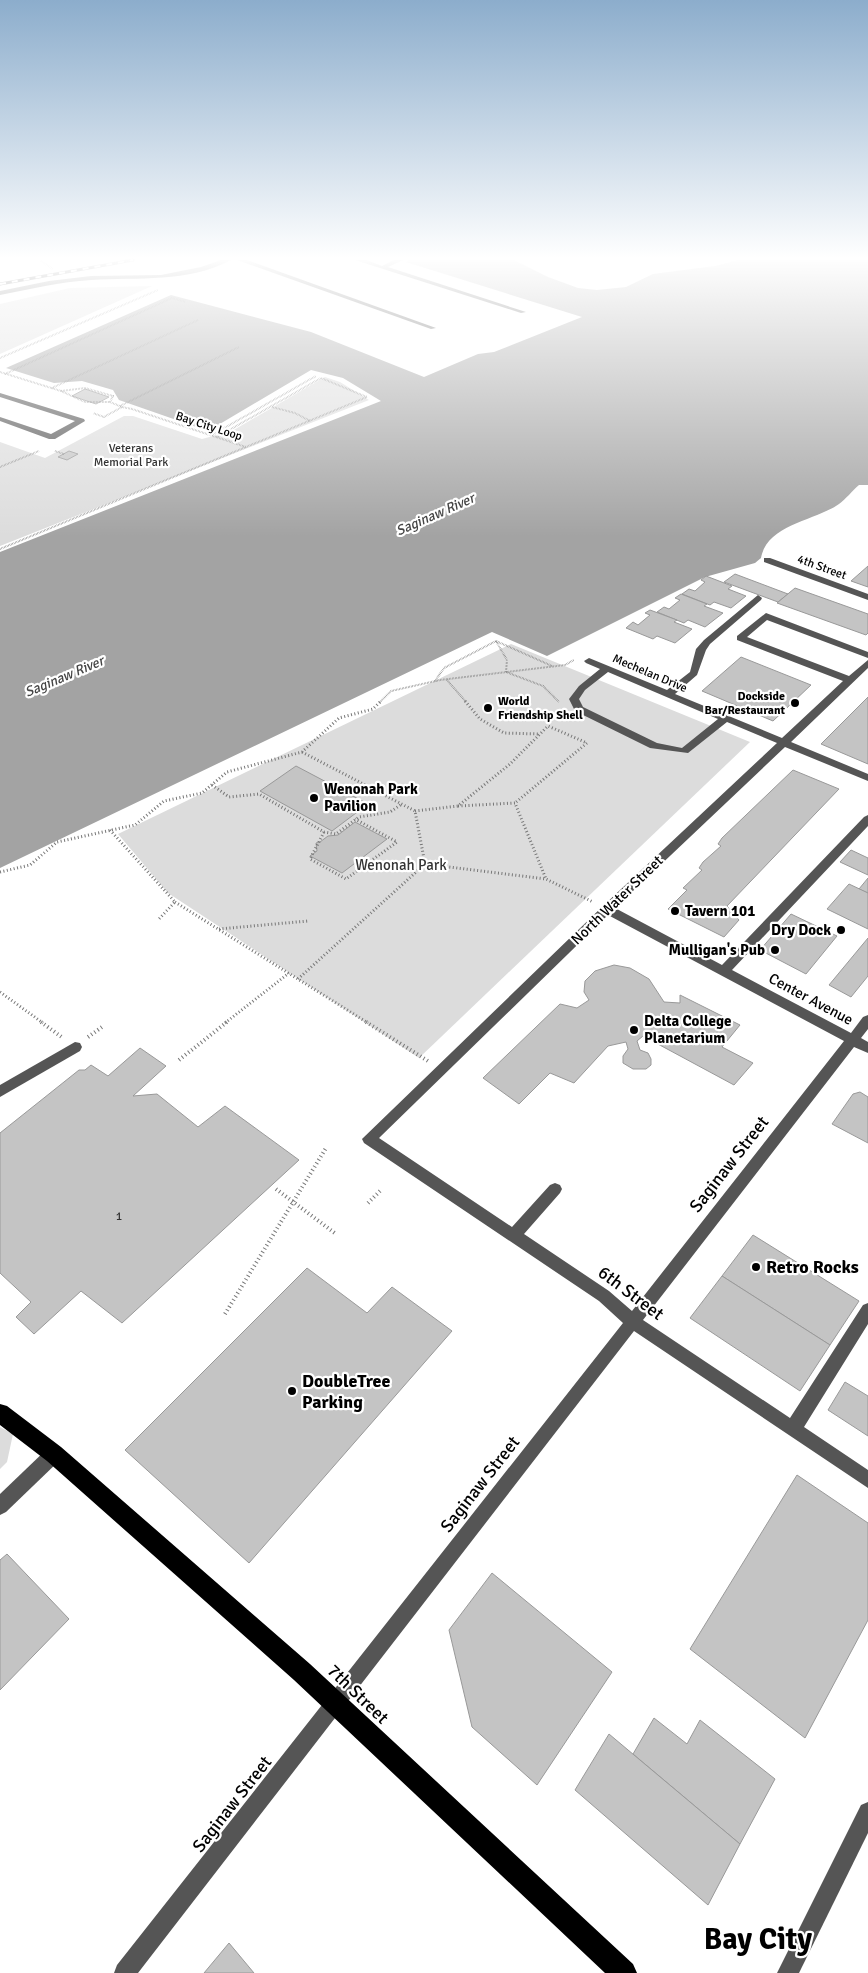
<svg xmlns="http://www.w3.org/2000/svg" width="868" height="1973" viewBox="0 0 868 1973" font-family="Signika,sans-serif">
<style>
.green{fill:#dcdcdc}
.water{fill:#a3a3a3}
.building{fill:#c4c4c4;stroke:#999}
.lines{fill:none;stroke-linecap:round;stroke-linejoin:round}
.path-far2{stroke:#777;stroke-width:2;stroke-dasharray:0.5 1;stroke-linecap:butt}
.path-far1{stroke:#777;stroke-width:3;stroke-dasharray:1 2.5;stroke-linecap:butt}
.path{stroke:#777;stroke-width:4;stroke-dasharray:1 3;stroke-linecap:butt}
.minor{fill:#555;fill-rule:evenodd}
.highway{fill:#000;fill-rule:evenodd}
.rail-casing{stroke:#000;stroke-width:3}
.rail{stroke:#fff;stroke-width:2;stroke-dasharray:6;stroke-linecap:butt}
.poi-dot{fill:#000;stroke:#fff;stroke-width:2}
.labels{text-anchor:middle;stroke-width:4.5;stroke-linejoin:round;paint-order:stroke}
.far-street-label{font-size:12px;fill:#000;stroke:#fff}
.far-park-label{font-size:12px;fill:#333;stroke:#fff}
.far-poi-label{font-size:12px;font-weight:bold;fill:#000;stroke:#fff;text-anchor:end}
.number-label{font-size:12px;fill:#313131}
.far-water-label{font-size:14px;font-style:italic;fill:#444;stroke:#fff}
.poi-label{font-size:15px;font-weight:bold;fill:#000;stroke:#fff;text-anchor:start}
.park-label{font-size:15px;fill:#333;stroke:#fff}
.street-label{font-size:15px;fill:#000;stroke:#fff}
.near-street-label{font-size:18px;fill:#000;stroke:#fff}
.near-poi-label{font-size:18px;font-weight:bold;fill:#000;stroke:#fff;text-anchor:start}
.near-town-label{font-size:30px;font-weight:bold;fill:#000;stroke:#fff}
</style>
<rect width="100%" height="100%" fill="#fff"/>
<!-- green -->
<g class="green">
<path d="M152 286 0 354V304L70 288Z"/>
<path d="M325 377 340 382 369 400 0 546V442L45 458 124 416H133L202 439 232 431Z"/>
<path d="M511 644 750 742 419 1058 168 893 118 834Z"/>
<path d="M0 1427 13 1434 7 1462 0 1469Z"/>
</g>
<!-- water -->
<path class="water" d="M410 260H514L548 277 578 288 597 290 626 287 653 274 715 266 738 260H868V485H859C852 491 846 499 839 504 815 521 767 524 761 558L755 563 705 577 547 656 492 632 0 868V552L381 401 343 378 311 370 208 431 119 400 113 390 82 381 54 383 6 368 171 295 311 332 424 377 478 354 494 352 582 317 406 262Z"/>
<!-- building -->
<g class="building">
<path d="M85 389 109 397 96 404 72 396Z"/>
<path d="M69 451 78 454 67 460 58 457Z"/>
<path d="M868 566V587L851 581Z"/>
<path d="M735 574 788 594 778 602 724 582Z"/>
<path d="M706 576 732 586 728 589 746 596 731 608 714 602 710 605 682 594 689 589 695 591 705 582 701 580Z"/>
<path d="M795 588 868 614V633L866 635 777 603Z"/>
<path d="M681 594 707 604 704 606 723 613 705 627 688 620 684 623 657 612 664 607 669 609 680 600 675 598Z"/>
<path d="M650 610 677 620 674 622 692 629 675 643 657 636 653 639 626 628 633 622 638 625 650 615 645 613Z"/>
<path d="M741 657 811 685 773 721 702 691Z"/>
<path d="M868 697V764L821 744Z"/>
<path d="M296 766 368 804 332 831 260 791Z"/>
<path d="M793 770 839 789 727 906 739 920 724 937 668 909 687 890 683 888 702 870 699 868 703 862 721 846 718 844 722 838Z"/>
<path d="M355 822 387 839 342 873 310 856 317 851 316 843 320 842 328 836 338 835Z"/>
<path d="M851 850 868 858V875L840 862Z"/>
<path d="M868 878V893L859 889Z"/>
<path d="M849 884 868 893V929L827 909Z"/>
<path d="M791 914 837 936 806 974 760 950Z"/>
<path d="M868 938V976L851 997 829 985Z"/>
<path d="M614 965 630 968 649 979 664 1002 680 1003V995L740 1025 722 1047 753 1063 734 1085 643 1036 637 1041 640 1050 648 1053 651 1059V1065L646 1069H633L623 1063V1056L628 1049 626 1042 608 1046 574 1083 550 1073 519 1104 483 1078 560 1004 577 1008 589 1000 584 992 585 981 595 971Z"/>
<path d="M140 1048 166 1066 133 1096 157 1094 198 1127 225 1106 299 1160 122 1323 81 1291 34 1334 16 1317 31 1302 0 1273V1133L79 1070H85L91 1065 108 1076Z"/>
<path d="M860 1092 868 1097V1143L832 1124 853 1094Z"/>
<path d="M753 1235 859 1301 830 1345 722 1276Z"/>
<path d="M307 1268 367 1313 392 1287 452 1331 249 1563 125 1450Z"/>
<path d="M722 1276 830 1345 800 1391 690 1318Z"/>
<path d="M845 1382 868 1396V1436L828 1410Z"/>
<path d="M797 1475 868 1523V1620L805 1738 690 1649Z"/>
<path d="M7 1554 69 1619 0 1690V1560Z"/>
<path d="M492 1573 612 1672 537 1785 472 1727 449 1630Z"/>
<path d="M654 1718 687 1744 700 1720 775 1779 740 1844 633 1754Z"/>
<path d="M609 1734 740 1844 708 1905 575 1790Z"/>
<path d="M229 1943 254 1973H204Z"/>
</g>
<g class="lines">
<!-- path-far2 -->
<g class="path-far2">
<path d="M41 261 53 269"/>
<path d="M0 358 158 290"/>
<path d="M0 372 61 391 85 388 113 396 110 402 122 407"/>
<path d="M5 374 172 298 186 302"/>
<path d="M52 388 198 320"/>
<path d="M61 391 85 402H110"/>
<path d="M120 406 239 347"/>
<path d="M272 407 295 413 310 421"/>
<path d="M212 435 316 376"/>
<path d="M217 437 321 378 367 397 246 447"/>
<path d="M55 451 64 454"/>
<path d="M0 467 39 451"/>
<path d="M0 549 246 447 132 409 122 407 104 417 93 413"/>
<path d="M496 641 507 660 506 672 543 686 559 702"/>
<path d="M447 680 466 702"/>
<path d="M435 681 444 668 496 641 552 666"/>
<path d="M380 702 391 691 440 680 565 665 574 660"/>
</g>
<!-- path-far1 -->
<g class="path-far1">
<path d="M465 701 480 719 504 733 539 734"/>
<path d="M302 752 415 811 425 864"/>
<path d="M212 785 229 797 259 794 324 832 336 834 359 817 390 812 402 804"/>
<path d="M458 806 515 803 546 879"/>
<path d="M415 811 458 806 510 764 548 726 587 743 515 803"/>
<path d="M110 830 175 902 158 920"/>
<path d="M324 832 310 859 346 879 397 842 355 819"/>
<path d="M425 864 546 879 593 902"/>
<path d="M0 872 30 865 57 842 135 825 164 801 202 793 227 772 302 752 339 718 373 709 381 701"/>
<path d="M175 902 368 1023"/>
<path d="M219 929 308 921"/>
<path d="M298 979 425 864"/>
<path d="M0 992 43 1023"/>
<path d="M225 1023 289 973"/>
</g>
<!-- path -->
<g class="path">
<path d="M41 1022 63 1038"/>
<path d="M366 1022 428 1061"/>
<path d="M88 1037 102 1027"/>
<path d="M179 1060 227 1022"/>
<path d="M276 1189 336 1234"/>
<path d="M368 1203 382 1189"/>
<path d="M225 1314 326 1148"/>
</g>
<!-- minor -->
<g class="minor">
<path d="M221 260H231C188 283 137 277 91 280 60 282 30 289 0 295V291L49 281 91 276 161 275 201 267Z"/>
<path d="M237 260H247L436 328 431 329Z"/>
<path d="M355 260H366L382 266 394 260H403L388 267 526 312 521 313Z"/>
<path d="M0 393 84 419 85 421 55 439H49L0 421V417L51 434 75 421 0 397Z"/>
<path d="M764 558H770L868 594V600L764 562Z"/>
<path d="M758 595 762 598 761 600 710 644 706 650 697 675 675 694 782 738 843 681 737 640V636L766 613 868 652V658L767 620 747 637 849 676 868 660V668L791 742 868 774V781L785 747 615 908 722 965 864 817 868 815V826L732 970 851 1033 863 1017 868 1015V1029L861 1038 868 1042V1053L854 1047 643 1320 790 1418 863 1305 868 1303V1324L804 1427 868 1470V1488L634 1331 138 1973H114L117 1965 623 1323 599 1301 364 1143 362 1139 603 906 777 743 727 722 688 753 650 748 575 711 569 699 579 686 600 669 586 663 584 661 589 658 667 690 690 672 696 649 704 640ZM608 672 718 719 682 748 657 743 583 707 579 699 585 690ZM608 915 844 1041 632 1311 609 1291 524 1234 560 1193 562 1189 560 1185 555 1183 550 1185 512 1227 379 1138Z"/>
<path d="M75 1042 80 1043 82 1047 80 1051 0 1097V1085Z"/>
<path d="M54 1446 60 1448 62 1454 60 1460 6 1512 0 1515V1494L48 1448Z"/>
<path d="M868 1802V1833L799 1973H777L861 1805Z"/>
</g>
<!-- highway -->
<path class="highway" d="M0 1404 7 1406 61 1447 310 1664 633 1964 637 1973H605L294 1680 47 1461 0 1425Z"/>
<!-- rail casing -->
<g class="rail-casing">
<path id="rail" d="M0 284 133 260"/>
</g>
<!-- rail -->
<use href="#rail" class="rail"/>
</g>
<!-- sky -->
<linearGradient id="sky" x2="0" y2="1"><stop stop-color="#8cadcc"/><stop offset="0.48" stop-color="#fff"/><stop offset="1" stop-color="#fff" stop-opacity="0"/></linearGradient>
<rect width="868" height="537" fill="url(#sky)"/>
<!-- markers -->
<g class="poi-dot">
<circle cx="795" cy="703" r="5"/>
<circle cx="488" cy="708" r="5"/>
<circle cx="314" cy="798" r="5"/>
<circle cx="675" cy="911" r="5"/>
<circle cx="841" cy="930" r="5"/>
<circle cx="775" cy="950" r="5"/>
<circle cx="634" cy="1030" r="5"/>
<circle cx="756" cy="1267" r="5"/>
<circle cx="292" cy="1391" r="5"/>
</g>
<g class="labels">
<!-- far-street labels -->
<g class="far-street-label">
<text transform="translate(209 426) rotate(18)" y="4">Bay City Loop</text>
<text transform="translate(822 567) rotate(20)" y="4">4th Street</text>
<text transform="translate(650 673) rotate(23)" y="4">Mechelan Drive</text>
</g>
<!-- far-park labels -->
<g class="far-park-label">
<text x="131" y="452">Veterans<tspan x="131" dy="14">Memorial Park</tspan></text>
</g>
<!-- far-poi labels -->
<g class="far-poi-label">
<text x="785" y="700">Dockside<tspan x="785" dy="14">Bar/Restaurant</tspan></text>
<text x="498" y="705" text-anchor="start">World<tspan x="498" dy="14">Friendship Shell</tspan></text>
</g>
<!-- number labels -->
<g class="number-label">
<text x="119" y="1220">1</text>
</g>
<!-- far-water labels -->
<g class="far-water-label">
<text transform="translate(435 514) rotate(-24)" y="5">Saginaw River</text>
<text transform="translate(64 676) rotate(-23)" y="5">Saginaw River</text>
</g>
<!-- poi labels -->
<g class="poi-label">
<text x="324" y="794">Wenonah Park<tspan x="324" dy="17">Pavilion</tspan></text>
<text x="685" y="916">Tavern 101</text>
<text x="831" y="935" text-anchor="end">Dry Dock</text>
<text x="765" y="955" text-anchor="end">Mulligan's Pub</text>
<text x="644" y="1026">Delta College<tspan x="644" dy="17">Planetarium</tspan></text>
</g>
<!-- park labels -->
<g class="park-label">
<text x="401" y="870">Wenonah Park</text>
</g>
<!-- street labels -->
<g class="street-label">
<text transform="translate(617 900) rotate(-44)" y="5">North Water Street</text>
<text transform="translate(811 999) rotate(28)" y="5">Center Avenue</text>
</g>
<!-- near-street labels -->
<g class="near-street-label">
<text transform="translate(729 1164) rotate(-52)" y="6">Saginaw Street</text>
<text transform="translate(631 1293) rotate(37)" y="6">6th Street</text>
<text transform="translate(480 1484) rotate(-52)" y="6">Saginaw Street</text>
<text transform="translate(358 1694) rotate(44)" y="6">7th Street</text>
<text transform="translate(232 1804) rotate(-52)" y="6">Saginaw Street</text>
</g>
<!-- near-poi labels -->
<g class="near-poi-label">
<text x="766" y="1273">Retro Rocks</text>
<text x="302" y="1387">DoubleTree<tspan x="302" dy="21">Parking</tspan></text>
</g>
<!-- near-town labels -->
<g class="near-town-label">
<text x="758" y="1949">Bay City</text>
</g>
</g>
</svg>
